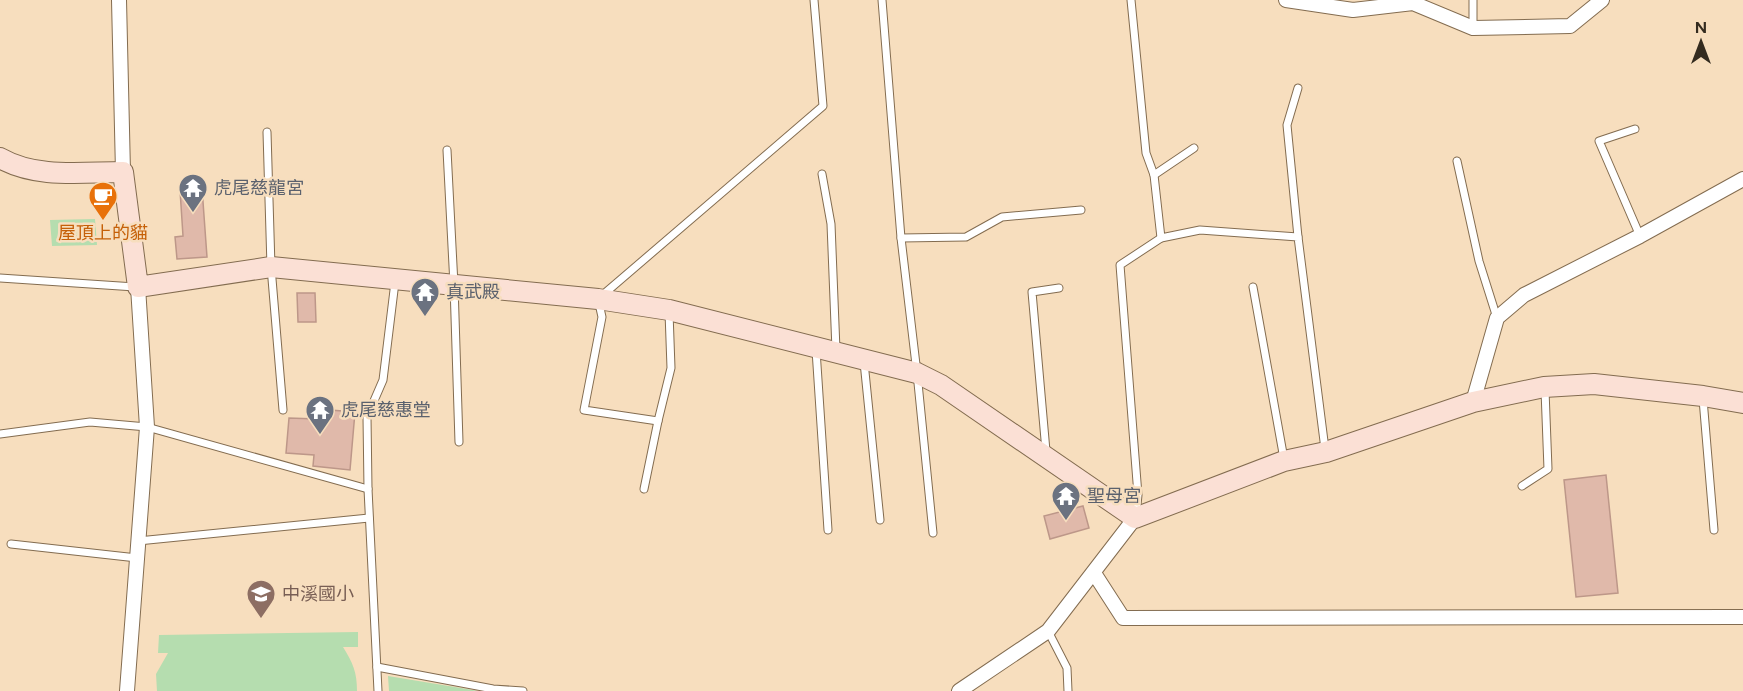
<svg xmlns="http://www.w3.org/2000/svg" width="1743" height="691" viewBox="0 0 1743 691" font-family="Figtree,'Noto Sans TC',sans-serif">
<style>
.green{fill:#b5ddaf}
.building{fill:#e0b9aa;stroke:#bd9789;stroke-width:1.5}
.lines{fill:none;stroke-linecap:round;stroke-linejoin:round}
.lane-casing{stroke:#836c50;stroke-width:9}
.street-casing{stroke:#836c50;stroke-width:16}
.secondary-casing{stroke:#836c50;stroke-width:22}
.lane{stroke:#fff;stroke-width:7}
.street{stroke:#fff;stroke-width:14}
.secondary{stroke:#fbe0d5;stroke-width:20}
.labels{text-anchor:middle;stroke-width:5;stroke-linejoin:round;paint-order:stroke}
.worship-label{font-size:18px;fill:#5b616d;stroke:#f7debe;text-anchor:start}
.food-label{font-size:18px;fill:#c56008;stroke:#f7debe}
.education-label{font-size:18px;fill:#785e54;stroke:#f7debe;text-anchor:start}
</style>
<rect width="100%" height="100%" fill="#f7debe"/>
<!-- green -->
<g class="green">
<path d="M95 219 97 245 52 246 50 220Z"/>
<path d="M358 632V647H343C353 663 357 672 357 691H157L156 674 168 653H158L159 635Z"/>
<path d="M388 676 479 691H389Z"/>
</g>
<!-- building -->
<g class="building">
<path d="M202 188 207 257 177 259 175 237 183 236 180 190Z"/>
<path d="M297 293H315L316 322H298Z"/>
<path d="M317 409 355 412 350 470 313 466 314 455 286 453 289 418 317 419Z"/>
<path d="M1606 475 1618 593 1576 597 1564 480Z"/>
<path d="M1083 506 1089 528 1050 539 1044 516Z"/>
</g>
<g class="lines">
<!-- lane casing -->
<g class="lane-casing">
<g id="lane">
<path d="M882 0 901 238 917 373 933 533"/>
<path d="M1131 0 1146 153 1154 175 1161 238 1200 230 1298 237 1325 449"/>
<path d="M1473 0V27"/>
<path d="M1635 129 1599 141 1640 236"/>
<path d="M267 132 271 267 283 410"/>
<path d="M447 150 454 285 459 442"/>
<path d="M1457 161 1479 261 1497 318"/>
<path d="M822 174 831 224 836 350"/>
<path d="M1154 175 1194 148"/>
<path d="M1298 237 1287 125 1298 88"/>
<path d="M901 238 966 237 1002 217 1081 210"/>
<path d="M0 278 135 287"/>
<path d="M1253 287 1284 459"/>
<path d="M816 350 828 530"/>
<path d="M864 362 880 520"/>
<path d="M1703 399 1714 530"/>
<path d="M658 421 584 410 602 317 598 299 823 106 814 0"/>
<path d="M0 434 90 422 147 427 368 489"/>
<path d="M1046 451 1032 292 1059 288"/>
<path d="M1522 486 1548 469 1545 390"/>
<path d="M644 489 658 421 671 368 669 312"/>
<path d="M1136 515 1138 495 1120 265 1161 238"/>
<path d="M138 541 369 518"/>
<path d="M11 544 137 558"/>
<path d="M1048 631 1067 668 1068 691"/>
<path d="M377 667 493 689 523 691"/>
<path d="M378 691 368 489 367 417 383 380 395 282"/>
</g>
</g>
<!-- street casing -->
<g class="street-casing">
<g id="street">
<path d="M119 0 123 172"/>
<path d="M1286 0 1353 10 1413 3 1473 28 1570 26 1602 0"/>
<path d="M1473 402 1497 318 1524 295 1640 236 1743 179"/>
<path d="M1094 573 1123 618 1743 617"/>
<path d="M127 691 147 427 138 287"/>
<path d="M959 691 1048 631 1135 518"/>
</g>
</g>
<!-- secondary casing -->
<g class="secondary-casing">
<path id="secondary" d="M0 158C37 179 82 172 123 172L138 287 271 267 598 299 669 310 917 373 941 385 1135 518 1284 461 1326 452 1473 402 1544 387 1594 384 1703 396 1743 403"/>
</g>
<!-- lane -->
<use href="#lane" class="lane"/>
<!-- street -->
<use href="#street" class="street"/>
<!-- secondary -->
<use href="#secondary" class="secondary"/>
</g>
<!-- icons -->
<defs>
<g id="temple-pin" transform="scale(1.5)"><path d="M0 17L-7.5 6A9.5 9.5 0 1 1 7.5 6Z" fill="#6b7280" stroke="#f7debe"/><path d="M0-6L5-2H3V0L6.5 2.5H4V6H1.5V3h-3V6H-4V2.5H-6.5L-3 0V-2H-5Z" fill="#fff"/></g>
<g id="cafe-pin" transform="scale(1.5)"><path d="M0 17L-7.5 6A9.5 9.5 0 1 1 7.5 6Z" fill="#e8710a" stroke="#f7debe"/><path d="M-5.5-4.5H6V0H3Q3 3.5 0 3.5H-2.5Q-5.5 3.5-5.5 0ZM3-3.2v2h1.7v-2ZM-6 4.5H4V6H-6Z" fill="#fff"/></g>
<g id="school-pin" transform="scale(1.5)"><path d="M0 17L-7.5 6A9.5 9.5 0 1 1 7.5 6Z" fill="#8d6e63" stroke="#f7debe"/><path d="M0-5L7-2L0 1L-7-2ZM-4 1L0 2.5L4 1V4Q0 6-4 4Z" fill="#fff"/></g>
</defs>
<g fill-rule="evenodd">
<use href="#temple-pin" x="193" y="188"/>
<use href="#cafe-pin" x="103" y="196"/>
<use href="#temple-pin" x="425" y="292"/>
<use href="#temple-pin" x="320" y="410"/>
<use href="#temple-pin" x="1066" y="496"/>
<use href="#school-pin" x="261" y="594"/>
</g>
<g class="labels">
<!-- worship labels -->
<g class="worship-label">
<text x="214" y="194">虎尾慈龍宮</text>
<text x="446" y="298">真武殿</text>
<text x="341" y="416">虎尾慈惠堂</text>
<text x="1087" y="502">聖母宮</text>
</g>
<!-- food labels -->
<g class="food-label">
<text x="103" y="239">屋頂上的貓</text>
</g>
<!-- education labels -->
<g class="education-label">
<text x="282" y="600">中溪國小</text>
</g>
</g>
<!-- north arrow -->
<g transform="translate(1701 42)" stroke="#f7debe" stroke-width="4.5" paint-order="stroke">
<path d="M0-4.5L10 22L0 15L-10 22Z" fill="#342b1f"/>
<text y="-9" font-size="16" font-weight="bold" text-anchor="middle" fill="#342b1f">N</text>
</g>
</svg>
